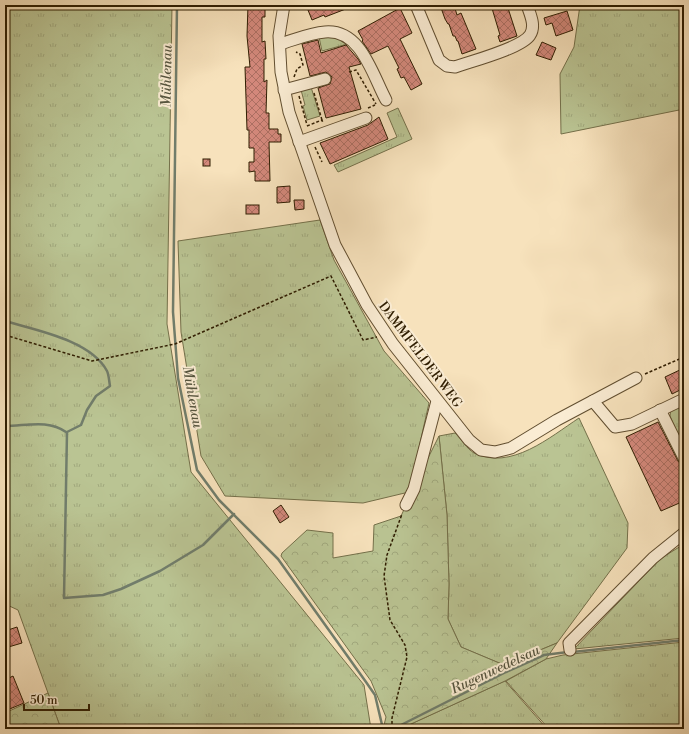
<svg xmlns="http://www.w3.org/2000/svg" width="689" height="734" viewBox="0 0 689 734" font-family="'Libre Bodoni',serif">
<style>
.grass{fill:url(#grass-tufts);stroke:#74704a}
.forest{fill:url(#forest-crowns);stroke:#74704a}
.lines{fill:none;stroke-linecap:round;stroke-linejoin:round}
.stream{stroke:#717d6b;stroke-width:2.5}
.building{fill:url(#building-cross-hatch);stroke:#2f1d01}
.minor-casing{stroke:#614e30;stroke-width:13}
.path{stroke:#2f1d01;stroke-width:1.5;stroke-dasharray:3 2;stroke-linecap:butt}
.minor{stroke:#faecd3;stroke-width:11}
.labels{text-anchor:middle;stroke-width:4;stroke-linejoin:round;paint-order:stroke}
.street-label{font-size:13px;fill:#2f1d01;stroke:#faecd3}
.water-label{font-size:14px;font-style:italic;fill:#56553f;stroke:#faecd3}
</style>
<defs>
<pattern id="grass-tufts" width="24" height="20" patternUnits="userSpaceOnUse"><rect width="24" height="20" fill="#bac493"/><path d="M3 7l-1-3M5 7V3M7 7l1-3M15 17l-1-3M17 17v-4M19 17l1-3" fill="none" stroke="#a0a87d"/></pattern>
<pattern id="forest-crowns" width="20" height="18" patternUnits="userSpaceOnUse"><rect width="20" height="18" fill="#bac493"/><path d="M2 6a3 3 0 1 1 6 0M12 15a3 3 0 1 1 6 0" fill="none" stroke="#a0a87d"/></pattern>
<pattern id="building-cross-hatch" width="8" height="8" patternUnits="userSpaceOnUse"><rect width="8" height="8" fill="#d3887b"/><path d="M0 0l8 8M0 8l8-8" fill="none" stroke="#ac6f62"/></pattern>
</defs>
<rect width="100%" height="100%" fill="#f7e2bc"/>
<filter id="stains"><feTurbulence type="fractalNoise" baseFrequency=".005" numOctaves="4"/><feColorMatrix values="0 0 0 0 .2 0 0 0 0 .09 0 0 0 0 .02 0 0 0 .5 -.17"/></filter>
<radialGradient id="worn" r=".72"><stop offset=".6" stop-color="#630" stop-opacity="0"/><stop offset="1" stop-color="#630" stop-opacity=".3"/></radialGradient>
<!-- grass -->
<g class="grass">
<path d="M5 5H172L167 324 191 472 364 685 371 729H61L18 610 5 604Z"/>
<path d="M580 5H684V109L561 134 560 74 574 47Z"/>
<path d="M325 35 351 43 322 51 319 37Z"/>
<path d="M311 87 320 116 307 120 303 106 305 105 301 90Z"/>
<path d="M398 108 412 139 338 172 334 165 397 137 387 113Z"/>
<path d="M320 220 334 260 384 351 429 403 409 492 363 503 225 496 201 456 181 332 178 241Z"/>
<path d="M684 404V432L678 435 670 416 671 409Z"/>
<path d="M579 418 628 523 627 548 557 643 504 665 461 647 448 619 449 584 447 515 439 436 455 433C461 439 467 449 474 453 511 471 550 437 579 418Z"/>
<path d="M684 544V638L574 649 660 559Z"/>
<path d="M684 642V729H549L506 681 546 659 563 655Z"/>
<path d="M505 681 547 729H400Z"/>
</g>
<!-- forest -->
<g class="forest">
<path d="M439 436 447 515 449 584 448 619 461 647 504 665 557 643 546 659 505 681 400 729H383L386 717 371 681 281 556 282 553 307 530 333 533V558L373 551 374 525 401 516C414 489 425 463 439 436Z"/>
<path d="M48 693 61 729H5V713Z"/>
</g>
<g class="lines">
<!-- stream -->
<g class="stream">
<path d="M177 5 173 312 178 378 197 470 219 500 278 559 366 682 375 695 383 729"/>
<path d="M5 321C35 330 91 340 107 371 109 375 109 381 110 386L96 396 87 410 81 425 67 432 64 598 103 595 121 589 160 571 203 545 234 514"/>
<path d="M5 426C26 426 48 419 66 432"/>
<path d="M573 652 684 640"/>
<path d="M393 729 506 672 544 655 568 652"/>
</g>
</g>
<!-- building -->
<g class="building">
<path d="M248 5H265V17H262V42L265 41 266 59H264V82L267 80 266 113H269V129H278V134H281V142H269L270 181H255V171L249 172V162H254V148H249V130H247L245 67H250L247 36Z"/>
<path d="M306 5H356L325 17 324 15 312 20Z"/>
<path d="M440 5H454L457 15 461 13 476 49 462 54 458 41H457L455 36H453L449 24H448L445 19Z"/>
<path d="M491 5H507L517 36 500 42 498 36 500 35Z"/>
<path d="M400 8 412 33 400 39 422 84 411 90 404 77 401 78 397 69 399 68 388 46 371 54 362 41 363 40 358 31Z"/>
<path d="M567 11 573 30 556 36 552 23 546 25 544 18Z"/>
<path d="M318 40 321 53 346 45 358 59 361 64 349 67 361 109 326 118 318 88 330 84 332 77 326 72 310 76 302 44Z"/>
<path d="M542 42 556 48 551 60 536 55Z"/>
<path d="M379 117 388 139 330 164 320 143 368 125Z"/>
<rect x="203" y="159" width="7" height="7"/>
<path d="M290 186V202L277 203V187Z"/>
<path d="M294 200H304V209L295 210Z"/>
<rect x="246" y="205" width="13" height="9"/>
<path d="M684 368V388L672 394 665 377Z"/>
<path d="M658 422 678 461 684 466V501L661 511 626 437Z"/>
<path d="M281 505 289 517 280 523 273 511Z"/>
<path d="M17 627 22 643 5 648V631Z"/>
<path d="M13 676 24 703 5 711V680Z"/>
</g>
<g class="lines">
<!-- minor casing -->
<g class="minor-casing">
<g id="minor">
<path d="M284 5 279 36 281 72 289 112 335 245 367 305 393 344 469 440 481 450 495 452 511 448 557 420 636 378"/>
<path d="M416 5 439 60 447 66 455 67C472 61 522 48 530 35 536 26 530 14 527 5"/>
<path d="M280 44C294 40 310 33 325 32 361 29 372 74 386 100"/>
<path d="M284 90 325 79"/>
<path d="M299 142 366 118"/>
<path d="M593 401 615 427 632 424 684 399"/>
<path d="M660 410 684 458"/>
<path d="M406 505 414 489 437 401"/>
<path d="M570 650 569 643 653 558 684 533"/>
</g>
</g>
<!-- path -->
<g class="path">
<path d="M349 72 356 70 376 104"/>
<path d="M294 77 297 69 303 65 300 54 296 52"/>
<path d="M314 93 322 120"/>
<path d="M299 96 307 125"/>
<path d="M368 108 375 105"/>
<path d="M307 126 322 120 323 123"/>
<path d="M315 147 322 162"/>
<path d="M5 335 92 361 175 344 331 276 363 340 377 337"/>
<path d="M645 374 684 357"/>
<path d="M392 729V718L407 657 405 645 390 620 384 576 387 555 402 514"/>
</g>
<!-- minor -->
<use href="#minor" class="minor"/>
</g>
<g class="labels">
<!-- street labels -->
<g class="street-label">
<text transform="translate(421 354) rotate(53)" y="5">DAMMFELDER WEG</text>
</g>
<!-- water labels -->
<g class="water-label">
<text transform="translate(166 76) rotate(-89)" y="5">Mühlenau</text>
<text transform="translate(193 397) rotate(80)" y="5">Mühlenau</text>
<text transform="translate(495 669) rotate(-25)" y="5">Rugenwedelsau</text>
</g>
</g>
<!-- margin -->
<rect width="689" height="734" fill="none" stroke="#f7e2bc" stroke-width="20"/>
<rect x="6" y="6" width="677" height="722" fill="none" stroke="#2f1d01" stroke-width="2"/>
<rect x="10" y="10" width="669" height="714" fill="none" stroke="#2f1d01"/>
<!-- scale -->
<path d="M24 704v6h65v-6" fill="none" stroke="#2f1d01" stroke-width="2"/>
<text x="30" y="704" font-size="12" fill="#2f1d01" stroke="#faecd3" stroke-width="3" paint-order="stroke">50 m</text>
<rect width="100%" height="100%" filter="url(#stains)"/>
<rect width="100%" height="100%" fill="url(#worn)"/>
</svg>
